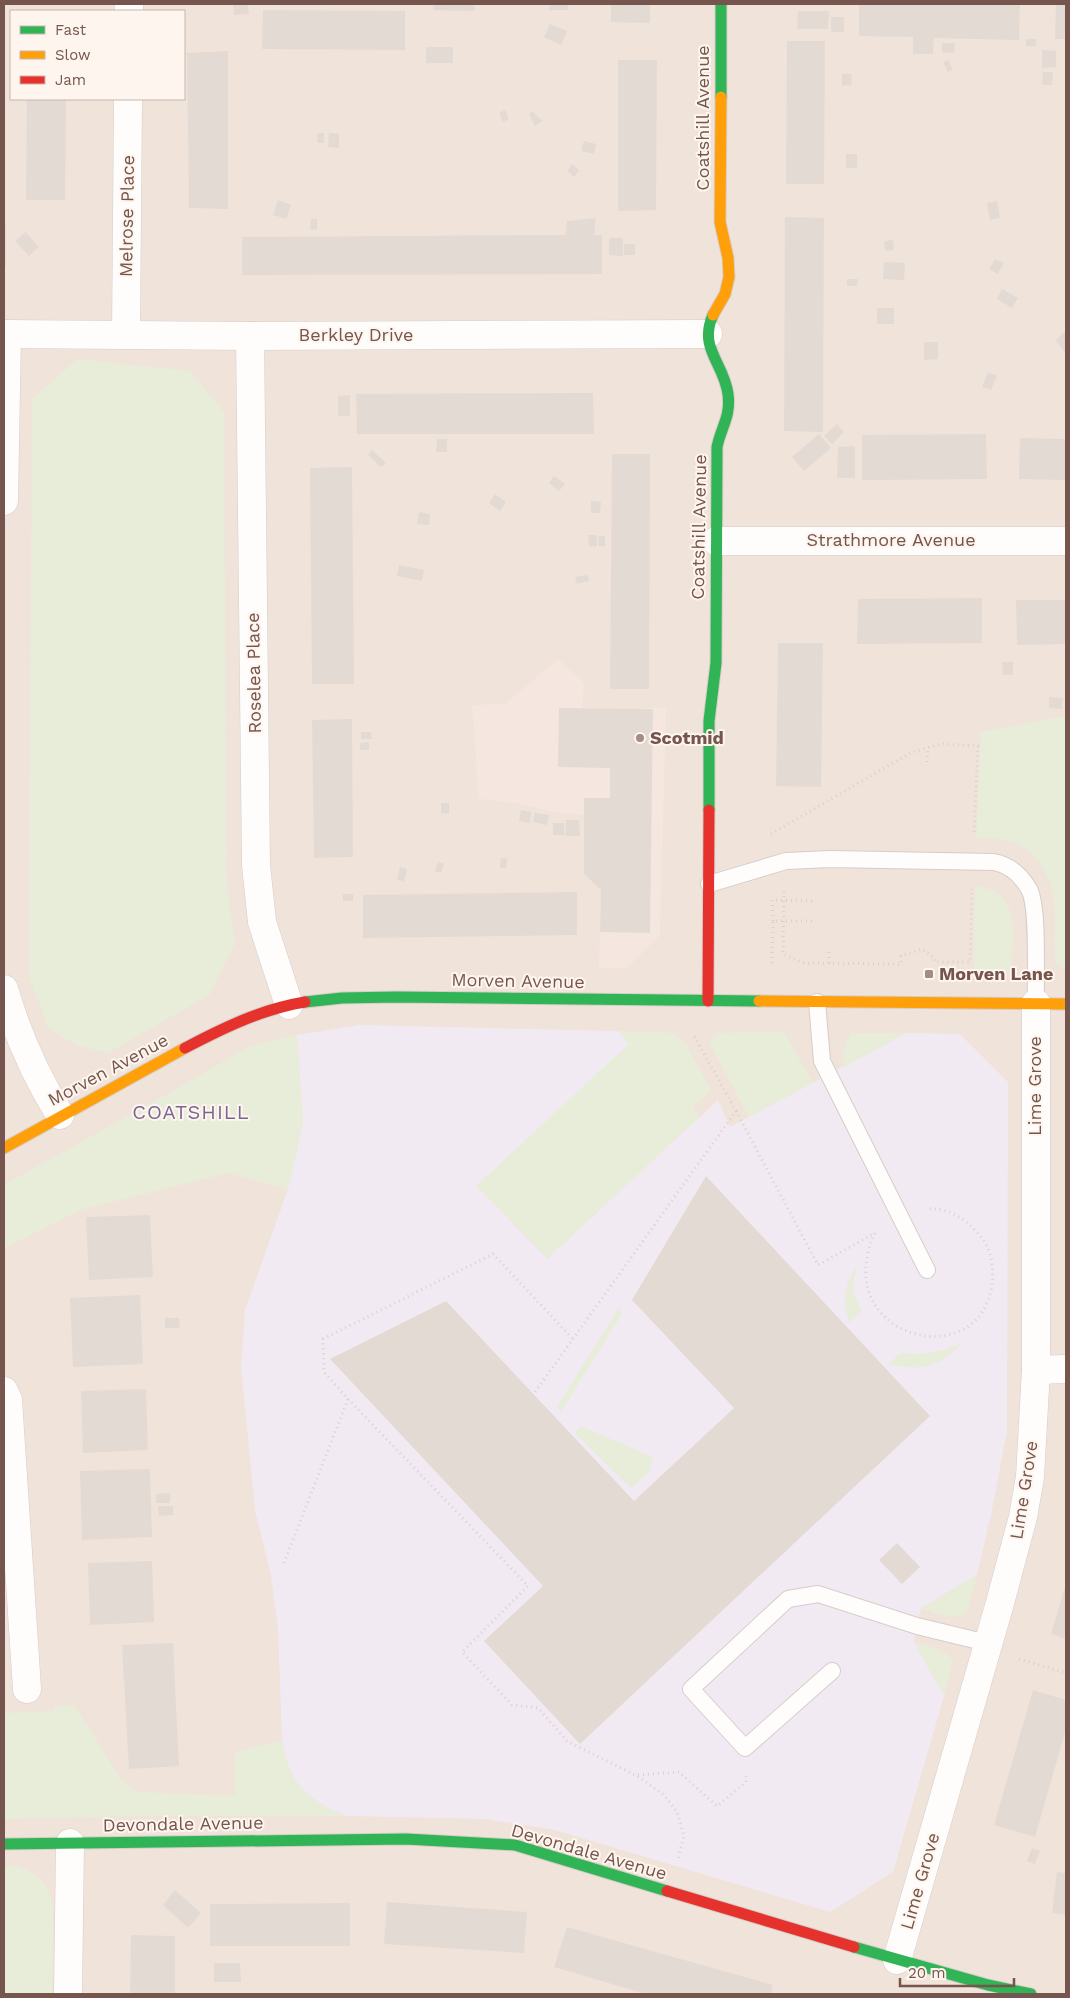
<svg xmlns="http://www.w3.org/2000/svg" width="1070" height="1998" viewBox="0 0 1070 1998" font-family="'Work Sans',sans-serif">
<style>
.residential{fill:#f0e3da;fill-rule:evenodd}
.commercial{fill:#f6e6e0}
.education{fill:#f2eaf3}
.green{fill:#e7edd8}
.building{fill:#e4dad4}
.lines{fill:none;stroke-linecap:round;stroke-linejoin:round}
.lane-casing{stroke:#d6cdc9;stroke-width:18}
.street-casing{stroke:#d6cdc9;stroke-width:29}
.fast-casing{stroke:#d7cdc8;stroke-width:13}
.slow-casing{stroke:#d7cdc8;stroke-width:13}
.jam-casing{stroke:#d7cdc8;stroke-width:13}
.path{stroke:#dad0ce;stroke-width:3;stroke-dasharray:1 4;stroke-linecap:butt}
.lane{stroke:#fefdfc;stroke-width:16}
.street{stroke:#fefdfc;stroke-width:28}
.fast{stroke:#30b455;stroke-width:11}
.slow{stroke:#ff9f0a;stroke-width:11}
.jam{stroke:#e5322d;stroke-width:11}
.poi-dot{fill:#a28c85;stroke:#fef6ee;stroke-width:2}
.labels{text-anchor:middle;stroke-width:4;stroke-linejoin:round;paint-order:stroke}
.street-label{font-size:18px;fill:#75554d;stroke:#fef6ee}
.poi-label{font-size:18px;font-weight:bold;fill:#75554d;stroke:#fef6ee;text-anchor:start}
.quarter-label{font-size:20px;letter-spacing:1px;fill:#7b6591;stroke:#fef6ee}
</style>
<rect width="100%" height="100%" fill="#f7f2ec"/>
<!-- residential -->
<path class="residential" d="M4 4H1066V1994H4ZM11 11H184V99H11Z"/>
<!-- commercial -->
<path class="commercial" d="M558 659 584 683 582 708H666L660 935 627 968H599L601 890 584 874V815L552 812 517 803 479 799 472 705 505 704Z"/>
<!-- education -->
<path class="education" d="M359 1025 618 1031 700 1117 718 1100 730 1127 906 1033 960 1034 1008 1082 1007 1431 991 1515 977 1575 921 1608 914 1642 944 1696 893 1872 830 1912 555 1830 485 1819 347 1816 324 1806 303 1791 292 1776 285 1759 282 1740 278 1628 271 1576 255 1510 241 1367 245 1310 288 1189 303 1122 297 1035Z"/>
<!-- green -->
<g class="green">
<path d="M77 359 190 371 224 412 226 878 235 943 209 995 108 1053 76 1045 48 1028 29 976 32 399Z"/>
<path d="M1066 716V970L1056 964C1053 943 1056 922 1054 901 1052 876 1034 846 1007 840 997 838 987 838 976 838L981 732Z"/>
<path d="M975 886C1022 890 1013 937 1011 971L974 970Z"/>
<path d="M618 1031 674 1033 685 1042 711 1090 692 1108 700 1117 547 1259 476 1186 629 1044Z"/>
<path d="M784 1032 813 1083 749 1117 710 1044 712 1037 718 1033Z"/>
<path d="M851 1033H906L845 1067C842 1053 844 1045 851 1033Z"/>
<path d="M297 1035 303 1122 288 1189 227 1173 80 1210 4 1248V1185L166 1095 250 1046Z"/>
<path d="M858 1264C851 1282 852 1294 862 1310L849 1323C842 1299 844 1285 858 1264Z"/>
<path d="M619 1308 622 1314 561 1412 557 1407Z"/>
<path d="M964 1342C938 1367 924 1372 888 1364L901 1353C926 1355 941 1352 964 1342Z"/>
<path d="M581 1426 653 1457 649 1472 631 1488 575 1433Z"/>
<path d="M977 1575 967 1612C950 1620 938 1614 921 1608Z"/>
<path d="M914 1642C928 1646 945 1648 953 1661L944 1696Z"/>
<path d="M74 1705 122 1781 137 1792 235 1796V1752L282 1740C291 1786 305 1798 346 1816H141L4 1819V1713L55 1711V1706Z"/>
<path d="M16 1866C41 1874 50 1884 53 1910L52 1994H4V1867Z"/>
</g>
<!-- building -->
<g class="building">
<path d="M233 4H248L249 14 234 15Z"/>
<path d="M434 4H475L474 11 433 10Z"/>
<path d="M550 4H568V10H549Z"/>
<path d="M611 4H650V23L611 22Z"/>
<path d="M859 4H1020L1019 40 934 38 933 54H913V37L859 36Z"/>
<path d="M1056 4H1066V39H1055Z"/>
<path d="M263 10 405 11V50L262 49Z"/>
<path d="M798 11H829L828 29H797Z"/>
<rect x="831" y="17" width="13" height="15"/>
<path d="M550 24 567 31 561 45 544 37Z"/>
<rect x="1026" y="39" width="10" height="7"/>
<path d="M787 41H825L824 184H786Z"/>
<path d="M942 43H955L954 53 942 52Z"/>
<rect x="426" y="47" width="27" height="16"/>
<path d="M1042 50 1056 51V67L1042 68Z"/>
<path d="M228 51V209L189 208 187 53Z"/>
<path d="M618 60H657L656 210 618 211Z"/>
<path d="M948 60 953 70 948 72 943 62Z"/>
<path d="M1043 72H1053L1052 85H1042Z"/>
<path d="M842 74H852L851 85 842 86Z"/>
<path d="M27 99H66L65 200H26Z"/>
<path d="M505 110 509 119 503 122 499 113Z"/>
<path d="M532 111 543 121 535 126 529 114Z"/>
<path d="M318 133H324V143H317Z"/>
<path d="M329 133 339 134V148L328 147Z"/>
<path d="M584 141 596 144 594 154 581 151Z"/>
<rect x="846" y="154" width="11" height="14"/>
<path d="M572 164 579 170 574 177 567 171Z"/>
<path d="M278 200 291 205 286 219 273 215Z"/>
<path d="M997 201 1000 218 990 220 987 203Z"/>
<path d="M785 217 824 218 823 432 784 431Z"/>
<path d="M596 218 594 235H602V274L242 275V237L566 235 567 221Z"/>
<path d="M311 219H317V230L310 229Z"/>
<rect x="4" y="224" width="2" height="42"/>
<path d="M26 232 39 247 29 256 15 241Z"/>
<path d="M609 238H623V256L609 255Z"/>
<path d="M893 240 894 250 885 251 884 241Z"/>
<rect x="624" y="244" width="11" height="11"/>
<path d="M995 259 1004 263 998 274 989 269Z"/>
<path d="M884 262 905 263 904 280 883 279Z"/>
<path d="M847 279H858L857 286H847Z"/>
<path d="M1002 289 1018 298 1012 308 997 299Z"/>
<rect x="877" y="308" width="17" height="16"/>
<path d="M1066 331V354L1056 340Z"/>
<path d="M924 342H938V359L924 360Z"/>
<path d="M988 372 997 376 991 390 982 387Z"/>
<path d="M593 393 594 434H357L356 394Z"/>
<path d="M350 395V416H338V396Z"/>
<path d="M837 424 844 432 832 444 824 436Z"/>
<path d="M819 434 831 448 804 471 792 457Z"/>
<path d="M986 434 987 479 862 480V435Z"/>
<path d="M1020 438 1066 439V480L1019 479Z"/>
<path d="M437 439H447V452H436Z"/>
<path d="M855 446V478H837L838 447Z"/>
<path d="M372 450 386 463 381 467 368 455Z"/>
<path d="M612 454H650L649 689H610Z"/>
<path d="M352 467 354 684H312L310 468Z"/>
<path d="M554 476 565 484 559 491 549 483Z"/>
<path d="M495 494 506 502 500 511 489 503Z"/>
<path d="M591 501 601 502 600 513H591Z"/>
<path d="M419 512 430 514 429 525 417 524Z"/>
<path d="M588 535H597V546L589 547Z"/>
<path d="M598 536H605V546H599Z"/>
<path d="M399 565 424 570 422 581 397 576Z"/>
<path d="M588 575 589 581 577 584 575 577Z"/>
<path d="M982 598V643L857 644 858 599Z"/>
<path d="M1016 600H1066V644L1017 645Z"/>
<path d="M778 643H823L821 787 776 786Z"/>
<path d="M1002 662H1013V675H1003Z"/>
<path d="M1049 697 1063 698 1062 709 1049 708Z"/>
<path d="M559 708 653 709 650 933 600 932 601 890 584 874V798H610V768L558 767Z"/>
<path d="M352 719 353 857 314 858 312 720Z"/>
<path d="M361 732H371L372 739H361Z"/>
<path d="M369 742V750H360V743Z"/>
<path d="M441 803H449V814L441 813Z"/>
<path d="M521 810 531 812 530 823 519 821Z"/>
<path d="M535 813 549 815 547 825 533 822Z"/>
<path d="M566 820H579L580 836H566Z"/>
<path d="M553 823H564L565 835H553Z"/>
<path d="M501 858H507L506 868H500Z"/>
<path d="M438 862 444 864 441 873 435 871Z"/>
<path d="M400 867 407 869 404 882 397 879Z"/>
<path d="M577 892V935L363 938V895Z"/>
<rect x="343" y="894" width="10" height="7"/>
<path d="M706 1176 930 1416 580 1744 484 1641 543 1586 330 1359 446 1301 634 1501 734 1408 632 1300Z"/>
<path d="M150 1215 153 1277 89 1280 86 1217Z"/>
<path d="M140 1295 143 1364 73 1367 70 1298Z"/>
<path d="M165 1318H179L180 1328H165Z"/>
<path d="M146 1389 148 1450 83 1453 81 1391Z"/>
<path d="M150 1469 152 1537 82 1540 80 1471Z"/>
<path d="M170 1493V1503H156V1494Z"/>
<path d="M158 1506H173V1515L159 1516Z"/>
<path d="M897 1543 920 1567 902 1584 879 1560Z"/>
<path d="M152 1561 154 1622 90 1625 88 1563Z"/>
<path d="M1066 1583V1639L1051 1634Z"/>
<path d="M173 1643 179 1766 129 1769 122 1645Z"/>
<path d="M1033 1690 1066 1700V1729L1035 1837 994 1825Z"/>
<path d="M1032 1848 1040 1851 1035 1864 1027 1861Z"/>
<path d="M1057 1872 1066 1873V1915L1052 1913Z"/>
<path d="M175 1890 201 1913 188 1928 163 1905Z"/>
<path d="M387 1902 527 1912 524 1953 384 1944Z"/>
<path d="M350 1903V1946H210V1904Z"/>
<path d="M567 1927 773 1985 771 1994H646L554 1967Z"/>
<path d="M131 1935 175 1936V1994H130Z"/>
<path d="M214 1963H240L241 1982H214Z"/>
</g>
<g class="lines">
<!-- lane casing -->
<g class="lane-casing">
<g id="lane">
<path d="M709 884 786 861 830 859 994 862C1009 865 1021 875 1029 889 1039 907 1035 979 1036 1003"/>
<path d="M817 1002 822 1061 927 1270"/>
<path d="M832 1671 745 1748 691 1689 788 1599 818 1594 917 1626 987 1643"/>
</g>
</g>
<!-- street casing -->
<g class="street-casing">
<g id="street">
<path d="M129 11V4"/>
<path d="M4 334 250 336 708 334"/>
<path d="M126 334 128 99"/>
<path d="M250 336 256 865 262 922 289 1005"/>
<path d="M4 501 7 334"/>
<path d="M716 541H1066"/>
<path d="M4 989C17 1034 35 1075 60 1115"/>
<path d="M1036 1370 1066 1369"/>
<path d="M4 1391 8 1400 27 1689"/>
<path d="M897 1960 1000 1603 1023 1517 1030 1477 1036 1370V1003"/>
<path d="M68 1994 70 1843"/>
</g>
</g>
<!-- fast casing -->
<g class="fast-casing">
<g id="fast">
<path d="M721 97V4"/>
<path d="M709 810V721L716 663 717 447C721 427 731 417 728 394 724 363 698 348 713 315"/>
<path d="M305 1002 342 998 396 997 759 1001"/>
<path d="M4 1844 406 1839 515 1845 667 1891"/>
<path d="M854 1947 988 1985 1031 1994"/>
</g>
</g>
<!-- slow casing -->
<g class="slow-casing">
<g id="slow">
<path d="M713 315 725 294 729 277 728 258 720 222 721 97"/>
<path d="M759 1001 1066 1004"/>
<path d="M4 1148 185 1048"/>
</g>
</g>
<!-- jam casing -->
<g class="jam-casing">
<g id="jam">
<path d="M708 1001 709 810"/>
<path d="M185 1048C223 1028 262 1009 305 1002"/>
<path d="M667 1891 854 1947"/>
</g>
</g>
<!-- path -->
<g class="path">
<path d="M927 762 928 748"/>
<path d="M771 834 912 752 942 744 978 746 974 835"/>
<path d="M784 891 783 954 803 963 901 964V956L922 949 935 959V962H970L972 889"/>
<path d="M773 921 772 900 814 901"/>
<path d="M772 963 773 921H814"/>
<path d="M829 963V950"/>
<path d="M736 1111 818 1265 875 1233C827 1337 979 1377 992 1285 994 1270 992 1253 984 1241 971 1223 951 1207 928 1209"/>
<path d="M535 1392 736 1111 693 1034"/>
<path d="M348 1399 528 1586 462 1652 512 1705 538 1708 567 1741 637 1776 664 1795 677 1812 684 1836 678 1859"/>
<path d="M284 1563 348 1399 324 1372 323 1339 493 1254 572 1338"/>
<path d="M1019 1659 1066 1673"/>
<path d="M638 1775 679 1772 717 1806 746 1782V1776"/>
</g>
<!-- lane -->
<use href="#lane" class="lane"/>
<!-- street -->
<use href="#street" class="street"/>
<!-- fast -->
<use href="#fast" class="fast"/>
<!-- slow -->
<use href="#slow" class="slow"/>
<!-- jam -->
<use href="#jam" class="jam"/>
</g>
<!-- markers -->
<g class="poi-dot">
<circle cx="640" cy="738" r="5"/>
<rect x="924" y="969" width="10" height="10" rx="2.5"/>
</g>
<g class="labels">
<!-- street labels -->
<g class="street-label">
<text transform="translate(703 118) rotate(-90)" y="6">Coatshill Avenue</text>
<text transform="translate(127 216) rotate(-89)" y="6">Melrose Place</text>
<text x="356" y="341">Berkley Drive</text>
<text transform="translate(699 527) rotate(-89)" y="6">Coatshill Avenue</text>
<text x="891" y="546">Strathmore Avenue</text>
<text transform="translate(254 673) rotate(-91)" y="6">Roselea Place</text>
<text transform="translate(518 981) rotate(1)" y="6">Morven Avenue</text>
<text transform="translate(108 1070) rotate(-28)" y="6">Morven Avenue</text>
<text transform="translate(1035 1086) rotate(-90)" y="6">Lime Grove</text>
<text transform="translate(1024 1490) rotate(-81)" y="6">Lime Grove</text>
<text transform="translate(183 1824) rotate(-1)" y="6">Devondale Avenue</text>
<text transform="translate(589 1852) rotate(16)" y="6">Devondale Avenue</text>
<text transform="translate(920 1881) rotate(-74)" y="6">Lime Grove</text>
</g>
<!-- poi labels -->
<g class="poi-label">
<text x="650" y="744">Scotmid</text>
<text x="939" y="980">Morven Lane</text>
</g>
<!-- quarter labels -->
<g class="quarter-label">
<text x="191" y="1119">COATSHILL</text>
</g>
</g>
<!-- border -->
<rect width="1070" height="1998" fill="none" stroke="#75554d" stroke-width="10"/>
<!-- legend -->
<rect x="10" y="10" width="175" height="90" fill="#fef6ee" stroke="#c7b6ae"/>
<rect x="20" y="26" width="25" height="8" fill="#30b455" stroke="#c7b6ae"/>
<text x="55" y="35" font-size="15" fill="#75554d">Fast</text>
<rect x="20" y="51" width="25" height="8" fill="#ff9f0a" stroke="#c7b6ae"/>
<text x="55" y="60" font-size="15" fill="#75554d">Slow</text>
<rect x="20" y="76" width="25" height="8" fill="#e5322d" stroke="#c7b6ae"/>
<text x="55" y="85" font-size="15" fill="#75554d">Jam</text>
<!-- scale -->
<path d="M900 1978v8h114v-8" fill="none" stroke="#75554d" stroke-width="2.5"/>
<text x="908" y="1978" font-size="15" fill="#75554d" stroke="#fef6ee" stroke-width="4" paint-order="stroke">20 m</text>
</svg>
